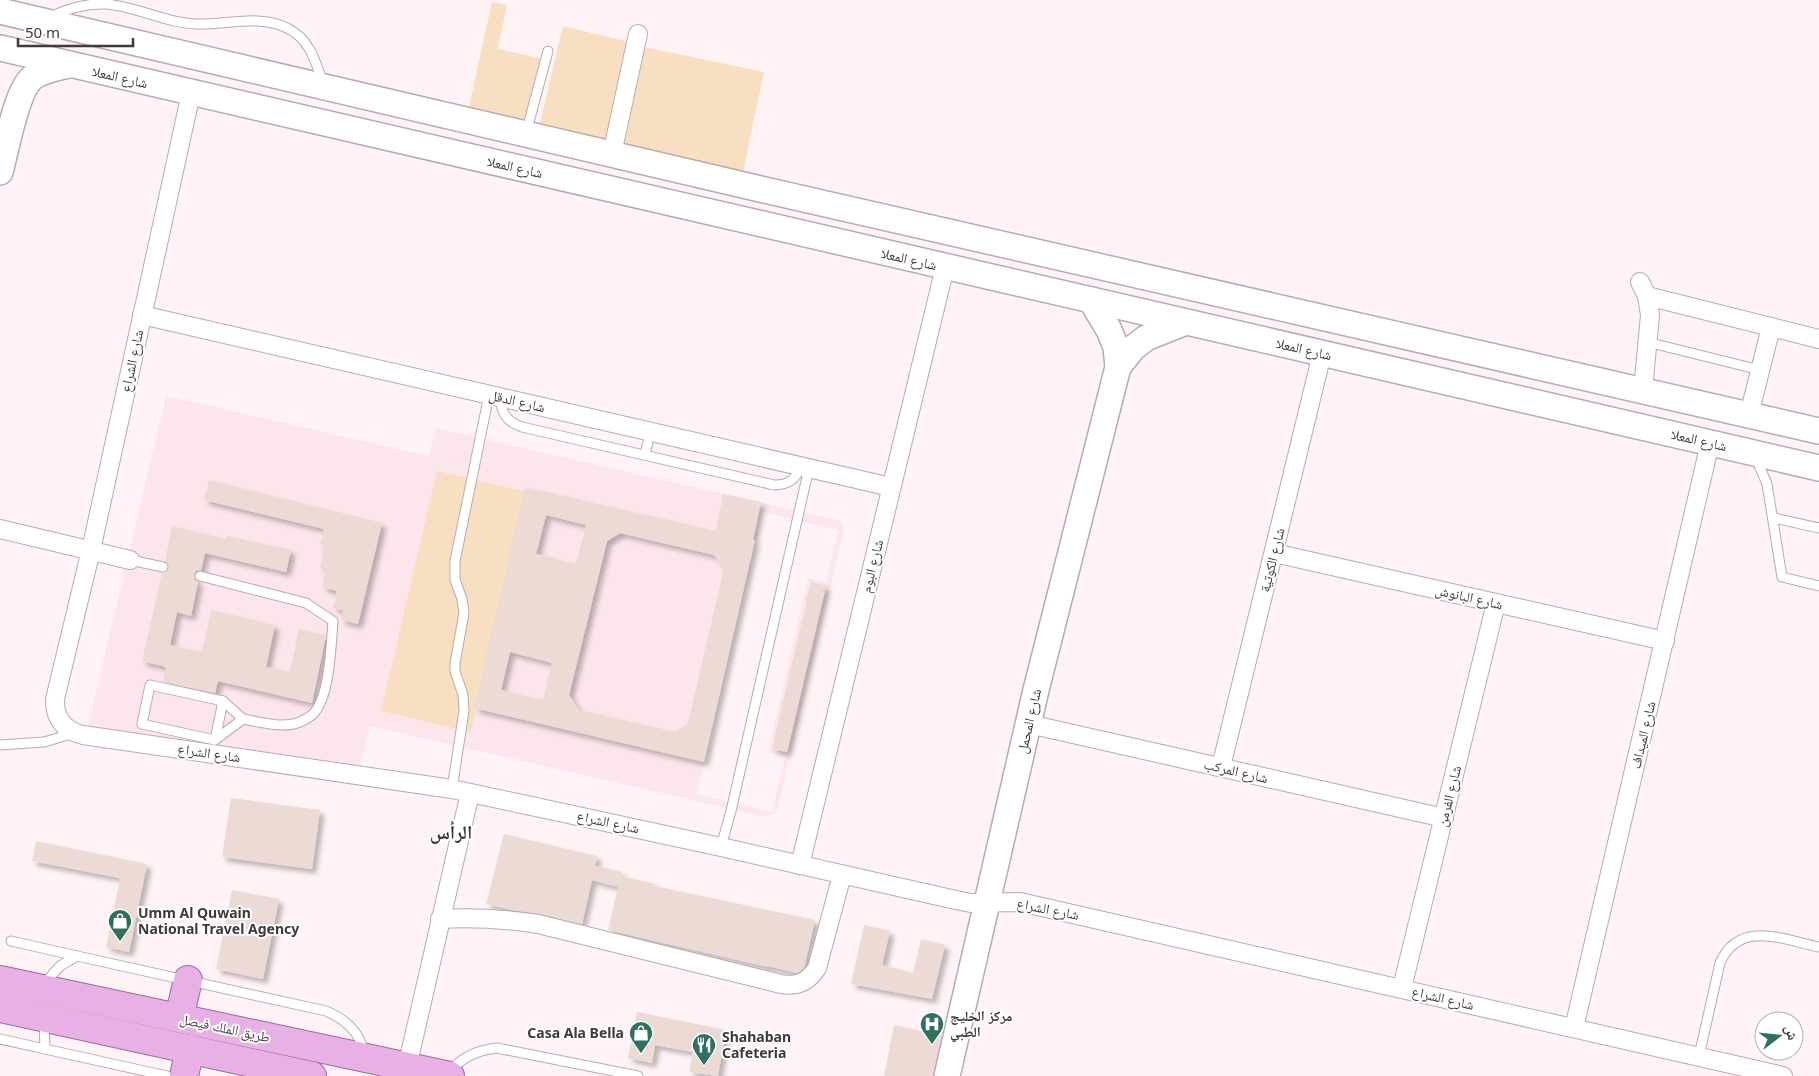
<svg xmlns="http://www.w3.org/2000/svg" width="1819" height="1076" viewBox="0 0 1819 1076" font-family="'Noto Sans','Noto Naskh Arabic',sans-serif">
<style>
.built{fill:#fce6eb;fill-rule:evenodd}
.green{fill:#f8dfc2}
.building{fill:#ecdad4;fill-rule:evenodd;filter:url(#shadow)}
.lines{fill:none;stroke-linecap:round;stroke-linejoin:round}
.lane-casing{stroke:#bba9ad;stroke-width:11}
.street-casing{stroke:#bba9ad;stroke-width:20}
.secondary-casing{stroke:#bba9ad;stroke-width:28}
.primary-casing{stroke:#a2659d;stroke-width:30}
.lane{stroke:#fff;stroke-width:9}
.street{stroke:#fff;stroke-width:18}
.secondary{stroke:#fff;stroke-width:25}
.primary{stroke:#e7b1e5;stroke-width:28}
.labels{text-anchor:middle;stroke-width:4;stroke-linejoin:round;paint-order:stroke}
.street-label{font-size:14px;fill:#40393a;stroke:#fff}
.poi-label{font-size:14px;font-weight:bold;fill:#40393a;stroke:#fff;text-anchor:start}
.district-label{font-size:19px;font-weight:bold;fill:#40393a;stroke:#fff}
</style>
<defs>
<filter id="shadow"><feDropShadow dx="4.5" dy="4.5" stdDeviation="2.5" flood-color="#0004"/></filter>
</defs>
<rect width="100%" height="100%" fill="#fff3f5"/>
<!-- built -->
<path class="built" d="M166 396 429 456 436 428 840 521 844 529 777 812 766 817 370 726 360 766 87 730ZM763 512 838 530 826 582 808 578 768 752 785 757 772 812 697 794Z"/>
<!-- green -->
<g class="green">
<path d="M492 2 507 5 498 49 540 58 526 120 469 107Z"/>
<path d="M563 26 629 42 607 139 540 123Z"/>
<path d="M644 47 764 72 743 172 623 147Z"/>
<path d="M437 471 527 492 471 732 381 711Z"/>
</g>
<!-- building -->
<g class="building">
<path d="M209 480 382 523 358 624 341 620 343 610 333 608 337 591 322 587 326 569 320 568 325 545 320 544 324 529 204 500Z"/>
<path d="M525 487 716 531 723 494 761 502 753 540H755L704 762 474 708ZM546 515 586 525 576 564 536 554ZM620 533 714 555 724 568 688 723 675 732 579 710 569 695 607 541ZM510 652 552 663 543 700 501 690Z"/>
<path d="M172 526 226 539 227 536 291 550 286 572 205 553 201 570 196 571 194 575 195 580 198 582 191 616 177 612 170 645 202 652 211 610 275 625 266 667 290 672 299 629 326 635 312 703 218 681 215 693 163 682 166 667 142 661 162 573H165L169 569V565L165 561Z"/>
<path d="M811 582 826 586 787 752 772 749Z"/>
<path d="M231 798 320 810 312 869 222 857Z"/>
<path d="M504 834 597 856 595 866 622 872 621 876 655 884 654 886 815 920 804 968 797 973 768 966V967L608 930 618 887 592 880 582 924 540 914 513 910 486 904Z"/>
<path d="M36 841 147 864 129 952 106 947 120 878 32 861Z"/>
<path d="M232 890 279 899 263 979 216 969Z"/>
<path d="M864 925 890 931 882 965 913 973 921 939 945 945 932 999 851 984Z"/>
<path d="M637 1012 726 1030 718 1076 689 1072 693 1052 655 1045 652 1063 628 1058Z"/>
<path d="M894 1025 942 1036 933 1076H884Z"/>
</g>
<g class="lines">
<!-- lane casing -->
<g class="lane-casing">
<g id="lane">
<path d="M50 17C67 9 85 3 105 4 136 6 165 23 197 24 226 25 260 14 287 28 310 39 316 62 323 84"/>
<path d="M526 133 548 51"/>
<path d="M1647 342 1760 370"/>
<path d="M500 397C501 413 507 422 522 427L774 485C788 485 796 480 800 467"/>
<path d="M645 455 650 432"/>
<path d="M1756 458 1767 484 1782 577 1819 586"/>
<path d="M1774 518 1819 528"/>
<path d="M130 560 163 567"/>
<path d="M200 576 306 603 333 621C331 645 330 697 313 714 310 717 304 720 300 722 282 729 260 722 243 719"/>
<path d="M150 685 223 701 243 719 215 740 142 724Z"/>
<path d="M215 740 223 701"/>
<path d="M0 745 44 742 75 733"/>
<path d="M452 789 464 711 463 695 455 671V663L464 613 462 599 455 580V561L489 395"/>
<path d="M721 847 731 811 809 468"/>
<path d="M11 941 77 956"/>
<path d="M42 986 60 966 77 956 326 1011C345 1019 360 1032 364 1053"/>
<path d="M44 1020 45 1049 167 1076"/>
<path d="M0 1039 45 1049"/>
<path d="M1699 1056 1720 963C1739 919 1784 940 1819 947"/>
<path d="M449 1073C461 1057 477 1050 497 1048L638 1076"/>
</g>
</g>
<!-- street casing -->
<g class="street-casing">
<g id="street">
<path d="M191 93 91 550 55 699C54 717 64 731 83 735L452 789 721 847 956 900 971 903 1020 902 1783 1076"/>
<path d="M612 154 638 34"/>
<path d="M1640 282 1647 296 1650 315 1643 390"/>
<path d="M1647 296 1819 339"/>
<path d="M142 315 891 487"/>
<path d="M1749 415 1771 327"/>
<path d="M0 529 130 560"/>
<path d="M1274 553 1665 641"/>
<path d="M1029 724 1444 818"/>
<path d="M1221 767 1322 354"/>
<path d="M800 865 945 267"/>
<path d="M440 919C473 917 505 919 538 924L781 984C797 987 808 982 817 968L842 875"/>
<path d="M1402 988 1496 603"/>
<path d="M1574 1028 1710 443"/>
<path d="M407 1067 470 793"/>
</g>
</g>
<!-- secondary casing -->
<g class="secondary-casing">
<g id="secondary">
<path d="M0 11 756 188 1819 431"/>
<path d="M0 48 1819 468"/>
<path d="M0 172C6 151 16 91 32 78 42 70 57 68 69 65"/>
<path d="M1118 367 1133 348 1146 338 1186 322"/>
<path d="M947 1076 1036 690 1118 367 1116 347 1109 330 1091 300"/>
</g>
</g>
<!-- primary casing -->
<g class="primary-casing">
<g id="primary">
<path d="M0 980 450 1076"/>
<path d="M0 1008 312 1076"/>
<path d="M179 1018 188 980"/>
<path d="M184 1076 190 1049"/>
</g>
</g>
<!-- lane -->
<use href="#lane" class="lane"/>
<!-- street -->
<use href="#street" class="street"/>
<!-- secondary -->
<use href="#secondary" class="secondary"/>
<!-- primary -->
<use href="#primary" class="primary"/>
</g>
<!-- icons -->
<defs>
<g id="shop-pin" transform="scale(1.25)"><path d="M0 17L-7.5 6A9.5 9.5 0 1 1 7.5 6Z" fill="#2f705e" stroke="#fff"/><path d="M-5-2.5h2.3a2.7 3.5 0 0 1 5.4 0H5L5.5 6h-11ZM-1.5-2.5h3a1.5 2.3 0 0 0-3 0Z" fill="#fff"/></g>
<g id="hospital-pin" transform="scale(1.25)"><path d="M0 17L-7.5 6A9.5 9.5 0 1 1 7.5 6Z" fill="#2f705e" stroke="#fff"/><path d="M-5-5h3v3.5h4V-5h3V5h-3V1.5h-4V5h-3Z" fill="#fff"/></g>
<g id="restaurant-pin" transform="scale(1.25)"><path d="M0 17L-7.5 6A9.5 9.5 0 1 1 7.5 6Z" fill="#2f705e" stroke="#fff"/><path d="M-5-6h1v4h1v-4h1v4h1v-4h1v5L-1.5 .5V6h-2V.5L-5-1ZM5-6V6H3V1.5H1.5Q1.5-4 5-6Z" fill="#fff"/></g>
</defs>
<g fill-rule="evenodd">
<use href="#shop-pin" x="120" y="921"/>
<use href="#hospital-pin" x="932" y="1024"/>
<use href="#shop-pin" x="641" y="1033"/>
<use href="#restaurant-pin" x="704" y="1045"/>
</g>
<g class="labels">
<!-- street labels -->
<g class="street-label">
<text transform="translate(120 77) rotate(13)" y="5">شارع المعلا</text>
<text transform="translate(515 167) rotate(13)" y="5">شارع المعلا</text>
<text transform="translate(909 259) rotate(13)" y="5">شارع المعلا</text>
<text transform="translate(1304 349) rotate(13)" y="5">شارع المعلا</text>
<text transform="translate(132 361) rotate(-78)" y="5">شارع الشراع</text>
<text transform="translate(517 401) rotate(13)" y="5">شارع الدقل</text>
<text transform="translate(1699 440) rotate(13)" y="5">شارع المعلا</text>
<text transform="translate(1272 560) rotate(-76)" y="5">شارع الكوتية</text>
<text transform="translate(872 566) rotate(-76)" y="5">شارع البوم</text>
<text transform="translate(1469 597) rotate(13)" y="5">شارع البانوش</text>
<text transform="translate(1029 721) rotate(-77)" y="5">شارع المحمل</text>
<text transform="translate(1643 735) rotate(-77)" y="5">شارع الميداف</text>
<text transform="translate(209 753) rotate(8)" y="5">شارع الشراع</text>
<text transform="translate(1236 771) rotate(13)" y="5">شارع المركب</text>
<text transform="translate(1449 796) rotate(-76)" y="5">شارع الفرمن</text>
<text transform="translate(608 822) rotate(12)" y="5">شارع الشراع</text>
<text transform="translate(1048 909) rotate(11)" y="5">شارع الشراع</text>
<text transform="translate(1443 998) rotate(13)" y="5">شارع الشراع</text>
<text transform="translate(225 1028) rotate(12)" y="5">طريق الملك فيصل</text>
</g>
<!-- poi labels -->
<g class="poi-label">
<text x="138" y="918">Umm Al Quwain<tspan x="138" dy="16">National Travel Agency</tspan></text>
<text x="950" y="1021">مركز الخليج<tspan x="950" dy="16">الطبي</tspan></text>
<text x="624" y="1038" text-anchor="end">Casa Ala Bella</text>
<text x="722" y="1042">Shahaban<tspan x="722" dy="16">Cafeteria</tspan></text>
</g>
<!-- district labels -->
<g class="district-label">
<text x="451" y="839">الرأس</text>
</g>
</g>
<!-- north arrow -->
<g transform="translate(1779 1036) rotate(74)"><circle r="24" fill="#ffffff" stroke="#b3b0b0"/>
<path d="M0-4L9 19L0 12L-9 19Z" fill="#2f705e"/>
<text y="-8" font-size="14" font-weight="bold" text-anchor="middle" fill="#40393a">ش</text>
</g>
<!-- scale -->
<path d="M18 38v8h115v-8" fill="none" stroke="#40393a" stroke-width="2.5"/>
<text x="25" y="38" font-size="15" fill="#40393a" stroke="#ffffff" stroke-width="4" paint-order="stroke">50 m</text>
</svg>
